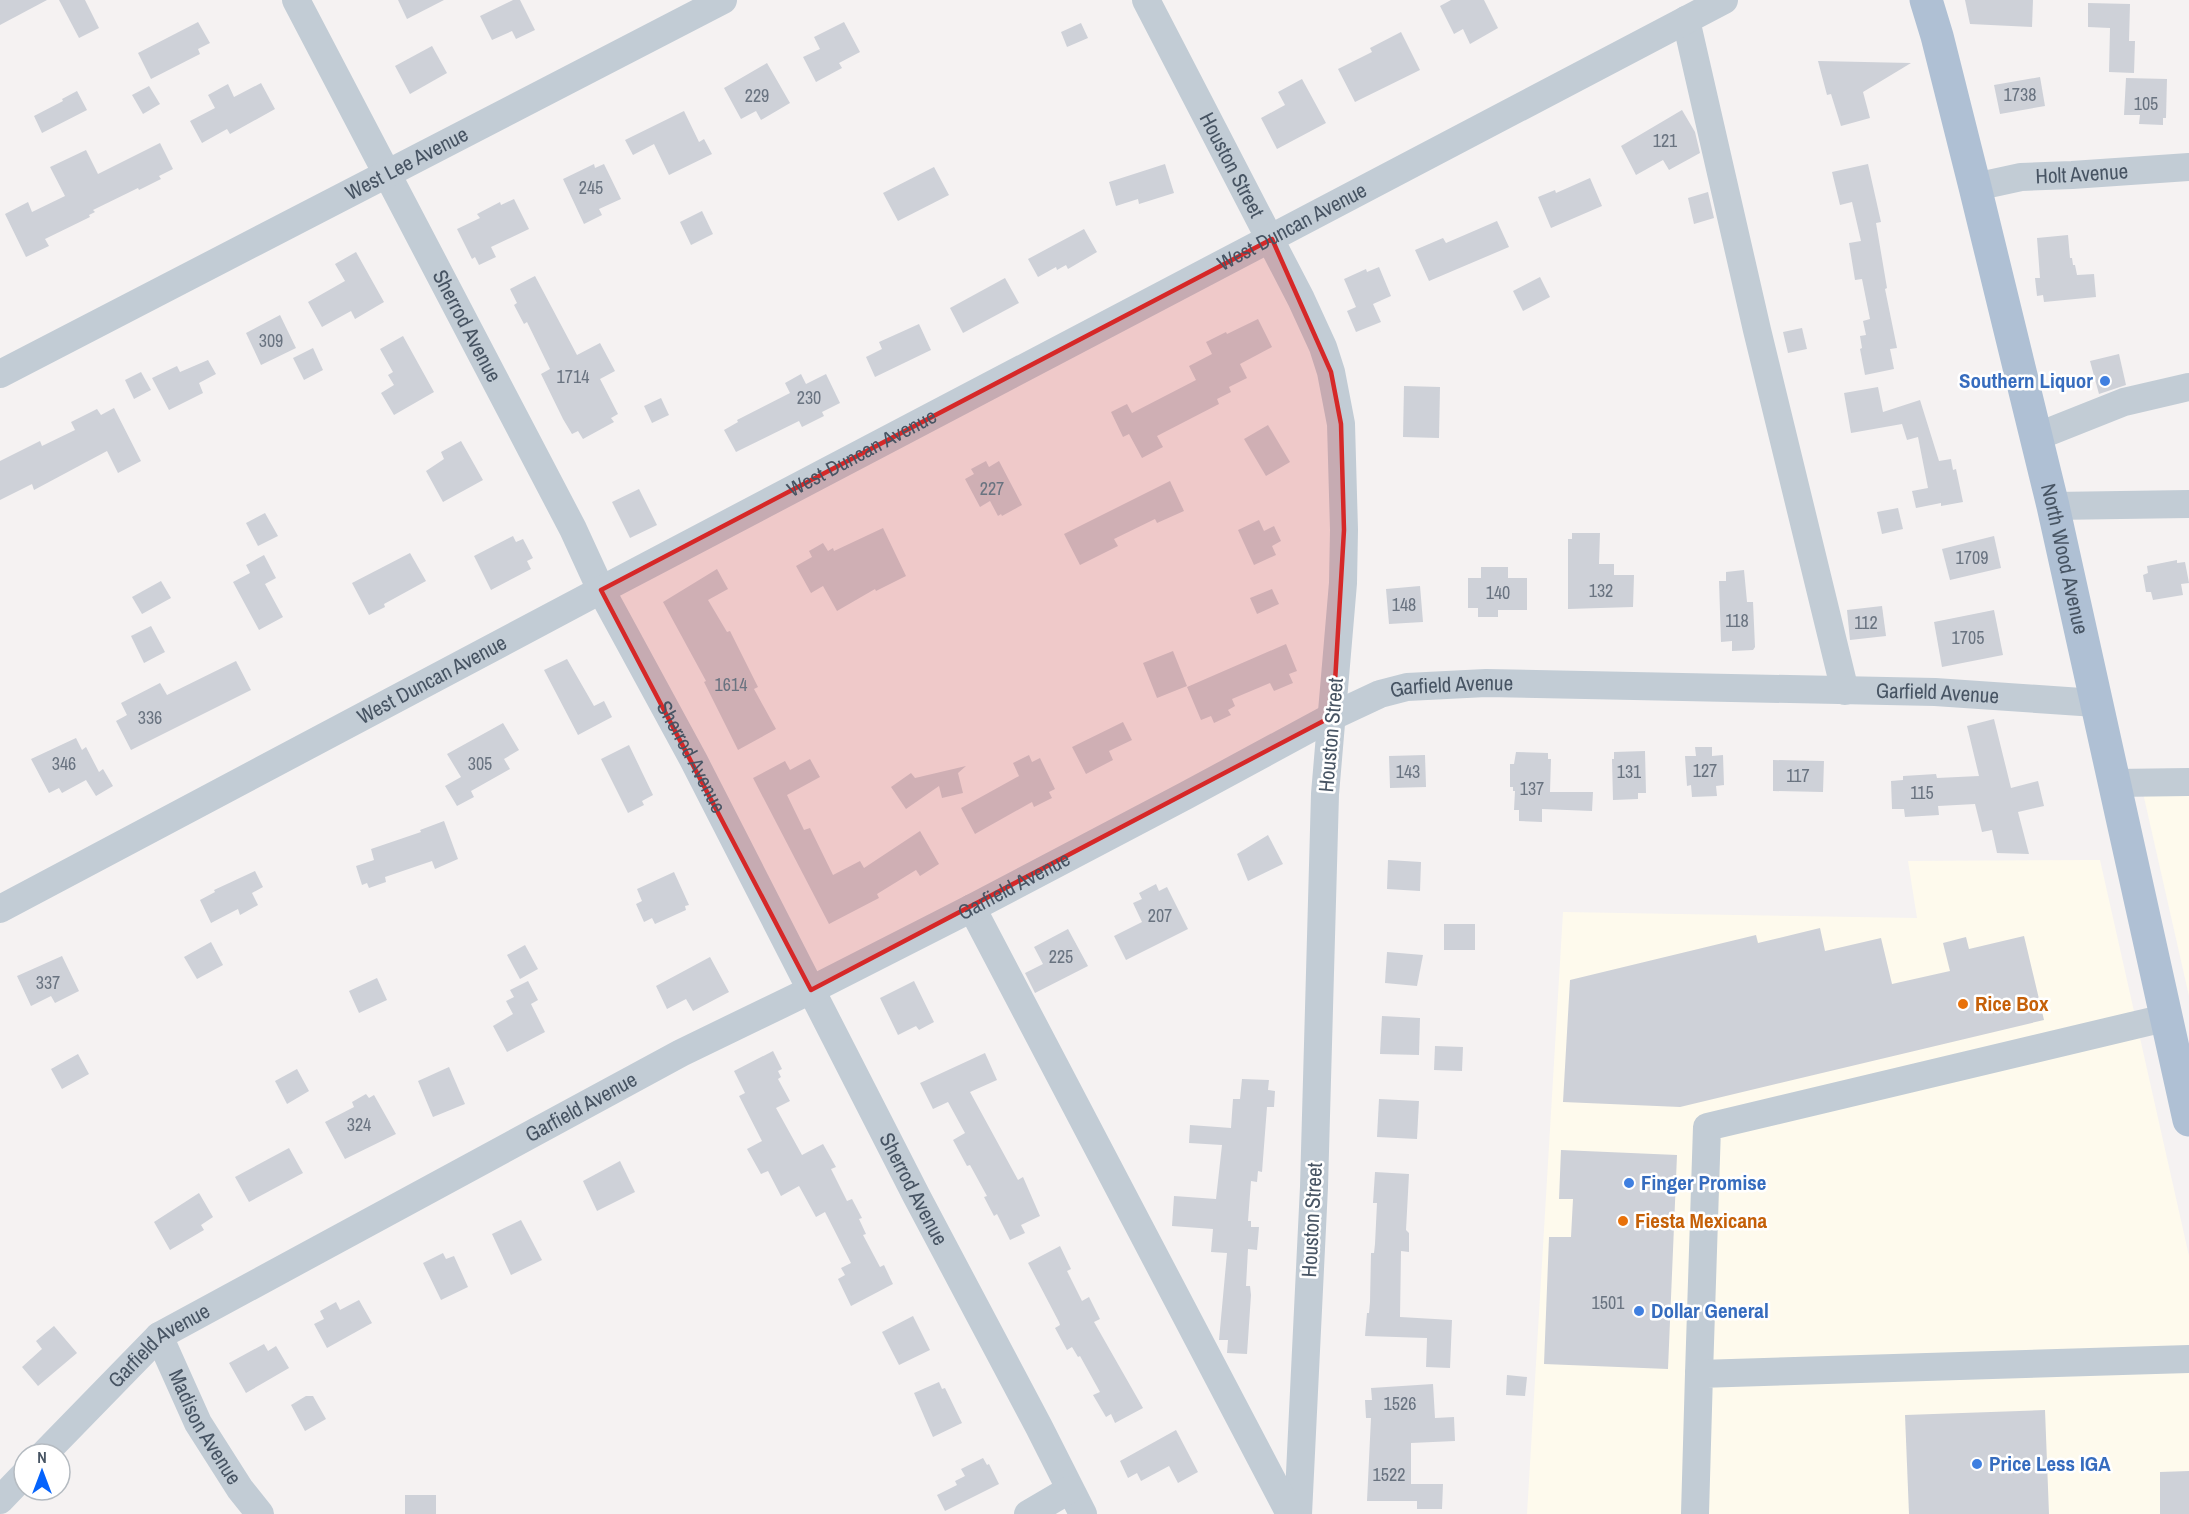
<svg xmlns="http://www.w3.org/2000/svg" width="2189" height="1514" viewBox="0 0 2189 1514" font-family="'Archivo Narrow',sans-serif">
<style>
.commercial{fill:#fefaed}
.building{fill:#ced1d8}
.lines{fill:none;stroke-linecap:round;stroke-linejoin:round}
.minor{stroke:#c2ccd5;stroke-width:28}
.major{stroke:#afc0d4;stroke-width:33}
.marked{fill:#d62828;fill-opacity:0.2;stroke:#d62828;stroke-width:4.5;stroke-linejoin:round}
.shop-dot{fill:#3f7fe0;stroke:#fff;stroke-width:2}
.food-dot{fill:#e8710a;stroke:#fff;stroke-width:2}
.labels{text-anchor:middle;stroke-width:5;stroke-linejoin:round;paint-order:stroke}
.number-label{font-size:18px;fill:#697380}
.street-label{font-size:21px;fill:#475463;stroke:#fff}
.shop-label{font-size:21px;font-weight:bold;fill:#366cbe;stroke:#fff;text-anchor:start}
.food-label{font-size:21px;font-weight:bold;fill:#c56008;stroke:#fff;text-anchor:start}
</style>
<rect width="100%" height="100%" fill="#f5f2f2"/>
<!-- commercial -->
<g class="commercial">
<path d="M2143 793 2189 794V996Z"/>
<path d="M2100 860 2189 1256V1514H1527L1563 912 1917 918 1908 861Z"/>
</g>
<!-- building -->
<g class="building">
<path d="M0 0H47L0 25Z"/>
<path d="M59 0H85L99 28 79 38Z"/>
<path d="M398 0H444L407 19Z"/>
<path d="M513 0H520L535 30 516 39 512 31 492 40 480 16Z"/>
<path d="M1451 0H1484L1498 28 1470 44 1463 29 1454 34 1440 6Z"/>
<path d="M1965 0H2033L2032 27 1970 24Z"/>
<path d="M2088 3 2130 4 2129 41H2135L2134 73 2109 72 2110 28 2088 27Z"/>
<path d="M198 22 210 43 198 49 200 54 151 79 138 53Z"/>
<path d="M844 22 860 52 839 63 842 68 816 82 803 57 820 49 814 37Z"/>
<path d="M1081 23 1088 38 1067 47 1061 32Z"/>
<path d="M1401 32 1420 70 1355 102 1338 69 1372 52 1370 48Z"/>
<path d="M432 46 447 73 410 94 395 66Z"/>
<path d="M1818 61 1911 63 1863 92 1870 118 1841 126 1831 94 1827 95Z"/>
<path d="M767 63 790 103 761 120 756 111 741 119 724 88Z"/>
<path d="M2040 77 2045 106 2000 114 1994 85Z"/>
<path d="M2126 78 2167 79 2166 118H2163V125L2139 124 2140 115H2124Z"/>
<path d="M1302 79 1326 123 1277 149 1261 118 1285 105 1278 92Z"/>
<path d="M261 83 275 109 230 134 227 129 202 143 190 121 215 108 208 95 228 84 234 97Z"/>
<path d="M149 86 160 104 143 114 132 95Z"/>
<path d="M77 91 87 110 42 133 34 116 63 101 62 99Z"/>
<path d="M1682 110 1695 132 1700 153 1669 170 1663 160 1636 175 1621 146Z"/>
<path d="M684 111 699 142 704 139 712 154 669 175 654 144 633 155 625 140Z"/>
<path d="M160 143 173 169 159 176 161 179 139 190 138 188 93 210 95 212 89 215 90 217 45 239 49 246 26 257 5 214 28 202 32 212 65 196 50 167 86 150 98 174Z"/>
<path d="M594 164 595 168 604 164 621 199 599 209 602 215 584 224 563 179Z"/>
<path d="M1165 164 1174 193 1139 204 1138 199 1116 206 1109 182Z"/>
<path d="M1868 164 1881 222 1876 223 1887 288 1885 289 1897 348 1890 349 1894 369 1865 375 1860 349 1862 348 1860 336 1866 335 1863 321 1870 319 1862 279 1855 280 1849 243 1861 241 1852 202 1840 205 1832 172Z"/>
<path d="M934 167 949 195 898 221 883 193Z"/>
<path d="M1590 178 1602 206 1551 228 1538 197 1555 190 1556 193Z"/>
<path d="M1708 192 1714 218 1694 224 1688 198Z"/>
<path d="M514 199 529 229 491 247 496 257 479 265 475 257 472 259 457 229 480 218 477 214 500 202 501 205Z"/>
<path d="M702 211 713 234 691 245 680 222Z"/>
<path d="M1497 221 1509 247 1429 281 1415 250 1443 238 1446 243Z"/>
<path d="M1084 229 1097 252 1068 269 1066 265 1057 270 1056 267 1038 277 1028 259Z"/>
<path d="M2068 235 2070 258H2072L2073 265H2075L2077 275 2094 274 2096 297 2044 302 2043 295 2037 296 2035 278H2040L2037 238Z"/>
<path d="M356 252 384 302 355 319 351 311 322 327 308 302 345 281 335 264Z"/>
<path d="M1379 267 1391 296 1373 304 1381 322 1356 332 1347 311 1356 307 1344 279 1366 269 1367 272Z"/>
<path d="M535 276 577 355 600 343 615 371 600 379 618 414 611 418 614 422 583 439 578 431 572 434 563 419 541 374 550 369 527 322 524 324 514 305 517 303 510 289Z"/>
<path d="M1540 277 1550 297 1523 311 1513 291Z"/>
<path d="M1005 278 1019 303 963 333 950 308Z"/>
<path d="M280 315 296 348 261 365 246 333Z"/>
<path d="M1258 319 1272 347 1240 364 1247 378 1229 387 1231 392 1217 399 1219 404 1157 436 1163 447 1142 458 1129 434 1123 437 1111 412 1127 404 1132 413 1196 380 1189 366 1212 354 1206 342 1226 332 1227 334Z"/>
<path d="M919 324 931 350 875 377 866 357 882 349 879 342Z"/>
<path d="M1802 328 1807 349 1788 353 1783 332Z"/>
<path d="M403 336 434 392 394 415 381 393 394 385 388 375 393 372 380 349Z"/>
<path d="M313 348 323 370 304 380 293 358Z"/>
<path d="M2119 354 2126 385 2099 394 2090 361Z"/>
<path d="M208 360 216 374 199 383 203 393 169 410 152 378 177 366 180 372Z"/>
<path d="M141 372 151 390 134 399 125 380Z"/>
<path d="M801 374 806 384 826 374 840 403 822 412 824 416 802 427 799 421 736 452 724 430 738 422 737 420 790 393 785 383Z"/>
<path d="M1404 386 1440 387 1439 438 1403 437Z"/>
<path d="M1878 387 1883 412 1920 400 1939 461 1951 459 1953 470 1956 469 1963 502 1941 506V503L1916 508 1912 491 1928 488 1918 437 1907 440 1902 424 1851 433 1844 393Z"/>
<path d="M661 398 669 415 652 423 644 406Z"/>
<path d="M114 408 141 461 118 473 107 451 34 490 32 484 0 500V461L40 441 42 446 75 430 71 422 97 409 101 415Z"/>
<path d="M1268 425 1290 462 1266 476 1244 439Z"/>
<path d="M461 441 483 480 443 502 426 471 444 459 441 452Z"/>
<path d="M986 461 989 467 999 461 1022 505 1002 516 1001 514 998 516 990 501 980 507 965 479 974 474 971 469Z"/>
<path d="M1170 481 1184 511 1157 523 1155 519 1114 539 1118 546 1080 565 1064 534Z"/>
<path d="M639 489 657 525 630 538 612 502Z"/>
<path d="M1898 508 1903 529 1882 534 1877 512Z"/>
<path d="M265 513 278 536 258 546 246 523Z"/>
<path d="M1259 520 1264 531 1274 526 1281 541 1272 546 1276 555 1254 565 1238 530Z"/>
<path d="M883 528 906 576 876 591 875 589 837 611 823 586 811 593 796 566 812 557 809 551 823 543 828 551 833 548 834 551Z"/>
<path d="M1572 533H1600L1599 564H1614V575H1634L1633 607 1568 609V539H1572Z"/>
<path d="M513 536 516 542 523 539 533 558 527 561 531 569 491 590 474 556Z"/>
<path d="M1994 536 2001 568 1950 580 1942 549Z"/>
<path d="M410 553 426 581 384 604 385 607 369 615 352 583Z"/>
<path d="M264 555 276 578 265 584 283 617 259 630 233 582 250 573 246 565Z"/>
<path d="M2177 560V563L2185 562 2189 583 2181 584 2183 595 2153 600 2151 592H2146L2143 575 2148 573 2147 566Z"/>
<path d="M1481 567H1508V578H1527V610H1498V617H1478V608H1468V578H1481Z"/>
<path d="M717 569 728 589 708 600 727 632 730 631 758 687 754 689 776 729 738 750 704 682 706 681 663 602Z"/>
<path d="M1744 570 1747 602H1753L1755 647 1753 650 1732 651V641L1721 642 1719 581H1726V572Z"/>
<path d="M161 581 171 598 142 614 132 597Z"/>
<path d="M1420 586 1423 622 1389 624 1386 589Z"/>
<path d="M1272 589 1279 604 1257 614 1250 598Z"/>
<path d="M1882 606 1886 636 1850 640 1847 610Z"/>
<path d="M1994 610 2003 655 1942 667 1934 622Z"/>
<path d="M151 626 165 652 144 663 131 636Z"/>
<path d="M1286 644 1297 671 1289 674 1293 683 1274 691 1270 683 1232 699 1235 706 1228 710 1231 715 1214 723 1211 716 1201 720 1187 687Z"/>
<path d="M1173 651 1187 686 1157 698 1143 663Z"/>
<path d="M567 659 594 706 604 701 612 717 578 735 544 670Z"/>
<path d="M236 661 251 690 131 750 116 721 127 715 121 703 160 683 167 695Z"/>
<path d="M1994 719 2011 788 2038 781 2044 806 2018 812 2029 854 1997 853 1992 830 1982 832 1975 804 1938 806 1939 815 1905 817 1904 809H1892L1891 781 1903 780V776L1936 774 1937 778 1979 776 1967 726Z"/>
<path d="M1123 722 1132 740 1109 751 1113 760 1086 774 1072 747Z"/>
<path d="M503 723 519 750 504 759 510 769 471 791 474 797 457 806 445 786 461 777 447 754Z"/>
<path d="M76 738 82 750 86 747 99 772 103 769 113 786 96 796 86 780 62 793 59 788 49 793 31 759Z"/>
<path d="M629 745 653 795 642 801 644 805 628 813 601 759Z"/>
<path d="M1695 747H1712V756L1723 755 1724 785 1716 786 1717 796 1692 797 1691 785 1687 786 1685 756H1696Z"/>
<path d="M1645 751 1646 793H1638V799L1613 800 1612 759H1614V752Z"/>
<path d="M1516 752 1548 753V759H1551L1550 792H1593L1592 811 1542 809V822L1519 821V810H1514L1515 791H1513V787H1510V764H1514Z"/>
<path d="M1029 755 1032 762 1040 758 1055 789 1049 792 1052 798 1034 807 1032 802 975 834 961 808 1019 776 1013 763Z"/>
<path d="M1425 755 1426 787 1390 788 1389 756Z"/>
<path d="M810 759 820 777 787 795 804 830 810 828 833 875 860 861 864 868 920 831 939 864 920 876 916 870 877 894 879 898 829 924 753 778 785 761 790 770Z"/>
<path d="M1773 760 1824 761 1823 792 1773 791Z"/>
<path d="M966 766 958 773 963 793 942 798 939 786 906 809 891 787 911 773 915 778Z"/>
<path d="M444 821 458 859 435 869 432 861 385 877 386 882 369 888 367 883 362 885 356 866 374 860 371 849 421 832 420 830Z"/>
<path d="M1268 835 1283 864 1248 881 1237 854Z"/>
<path d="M1388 860 1421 862 1420 891 1387 889Z"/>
<path d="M255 871 263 887 252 893 258 905 240 915 238 909 211 923 200 900 215 892 214 890Z"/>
<path d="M674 872 689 905 685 906 686 910 655 924 652 918 644 922 636 904 642 901 637 889Z"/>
<path d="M1156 884 1159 891 1167 887 1188 929 1126 960 1114 936 1142 922 1133 903 1142 899 1139 893Z"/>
<rect x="1444" y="924" width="31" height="26"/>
<path d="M1820 928 1825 951 1881 938 1892 984 1950 971 1943 943 1966 937 1969 949 2024 936 2044 1020 1680 1107 1563 1102 1570 980 1756 935 1758 943Z"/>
<path d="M1068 929 1088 966 1035 993 1025 973 1043 964 1034 947Z"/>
<path d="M211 942 223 965 197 979 184 957Z"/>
<path d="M525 945 538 969 520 979 507 955Z"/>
<path d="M1387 952 1423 955 1417 986 1385 983Z"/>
<path d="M62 956 79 991 55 1003 51 996 31 1006 17 976Z"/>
<path d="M710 957 729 992 693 1011 686 999 667 1009 656 986Z"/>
<path d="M377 978 387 1000 359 1013 349 991Z"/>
<path d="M528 981 538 1000 531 1004 545 1032 507 1052 493 1026 513 1014 506 1001 514 997 510 990Z"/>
<path d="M914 981 934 1022 919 1030 916 1026 898 1035 880 998Z"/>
<path d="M1382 1016 1420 1018 1419 1055 1380 1054Z"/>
<path d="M1435 1046 1463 1047 1462 1071 1434 1070Z"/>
<path d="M773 1051 782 1069 778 1071 781 1077 778 1079 790 1101 776 1108 802 1155 823 1144 836 1167 831 1169 847 1201 852 1199 862 1218 859 1219 866 1234 863 1235 880 1267 884 1265 893 1284 851 1306 838 1279 845 1275 841 1268 851 1263 825 1212 816 1217 799 1186 781 1196 768 1171 761 1174 747 1149 762 1141 739 1096 745 1093 734 1071Z"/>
<path d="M985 1053 997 1080 970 1092 1018 1180 1023 1177 1040 1216 1021 1225 1025 1233 1010 1240 997 1214 994 1216 984 1197 987 1196 970 1165 967 1166 953 1140 965 1133 948 1102 933 1109 920 1083Z"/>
<path d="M78 1054 89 1074 62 1089 51 1069Z"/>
<path d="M449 1067 465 1104 433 1117 418 1081Z"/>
<path d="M297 1069 309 1091 287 1104 275 1081Z"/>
<path d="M1242 1079 1269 1080 1268 1090 1275 1091 1274 1107H1267L1262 1172 1258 1171 1257 1182 1251 1181 1248 1221H1251V1227H1259L1257 1250 1248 1249 1246 1286H1250L1251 1295 1247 1354 1227 1353 1228 1340H1219L1227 1253 1211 1252 1213 1229 1172 1226 1174 1196 1216 1199 1222 1145 1189 1143 1190 1125 1231 1128 1233 1099H1240Z"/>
<path d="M366 1094 369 1098 374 1095 396 1134 345 1159 325 1122 354 1107 352 1102Z"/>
<path d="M1379 1099 1419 1101 1417 1139 1377 1137Z"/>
<path d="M289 1148 303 1173 249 1202 235 1177Z"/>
<path d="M1561 1150 1677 1155 1668 1369 1544 1364 1549 1237H1571L1573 1199H1559Z"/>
<path d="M620 1161 635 1192 597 1211 583 1181Z"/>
<path d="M1375 1172 1409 1174 1406 1230 1409 1233V1252L1401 1251 1400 1317 1452 1320 1450 1368 1426 1367 1427 1338 1365 1336 1367 1313H1369L1370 1302 1371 1253H1374L1375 1244 1377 1203H1373Z"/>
<path d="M199 1193 213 1217 201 1225 204 1230 170 1250 154 1222Z"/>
<path d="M521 1220 542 1260 511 1275 492 1234Z"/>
<path d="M1060 1246 1071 1269 1067 1271 1082 1301 1089 1297 1100 1319 1094 1322 1143 1408 1115 1423 1111 1414 1106 1417 1093 1395 1100 1392 1080 1356 1078 1357 1072 1347 1067 1350 1055 1328 1060 1325 1059 1322 1028 1263Z"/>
<path d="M443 1253 446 1259 454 1256 468 1287 441 1300 423 1263Z"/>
<path d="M359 1300 372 1323 327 1348 314 1324 324 1319 320 1311 336 1302 340 1310Z"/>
<path d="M913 1316 930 1350 899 1365 882 1332Z"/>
<path d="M54 1326 77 1353 38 1386 22 1367 42 1349 36 1341Z"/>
<path d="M264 1344 268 1351 276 1346 289 1368 246 1393 229 1363Z"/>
<path d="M1507 1375 1527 1377 1525 1396 1506 1395Z"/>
<path d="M939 1382 942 1389 945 1388 962 1423 933 1437 914 1393Z"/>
<path d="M1433 1384 1435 1418 1454 1417 1455 1441 1411 1443V1484H1443L1442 1509H1417V1501H1367L1371 1418H1366L1365 1400H1372L1371 1388Z"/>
<path d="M306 1396H313L326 1419 305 1431 291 1405Z"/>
<path d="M2045 1410 2049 1514H1909L1905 1415Z"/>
<path d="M1176 1430 1198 1472 1178 1483 1169 1466 1141 1481 1137 1473 1128 1478 1120 1461Z"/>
<path d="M983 1458 987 1465 989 1464 999 1484 945 1511 937 1495 957 1485 955 1481 965 1476 961 1469Z"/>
<path d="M2189 1471V1514H2160V1472Z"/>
<rect x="405" y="1495" width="31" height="19"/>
</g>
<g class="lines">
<!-- minor -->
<g class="minor">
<path id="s1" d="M296 0 573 529 601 590 694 761 916 1195 1039 1427 1083 1514"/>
<path id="s2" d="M1146 0 1301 299 1323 347 1331 372 1341 424 1344 530 1343 583 1325 794 1314 1187 1298 1514"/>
<path d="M1686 20 1757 330 1845 691"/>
<path id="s3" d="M1975 187 2021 177 2072 175 2189 167"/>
<path id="s4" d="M0 374 723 0"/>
<path d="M2036 437 2124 402 2189 387"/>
<path d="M2053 506 2189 504"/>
<path d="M2115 783 2189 782"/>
<path d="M972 908 1290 1514"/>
<path id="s5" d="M0 909 601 590 1724 0"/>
<path id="s6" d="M159 1336 198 1423 240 1489 260 1514"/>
<path d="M1699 1374 1707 1127 2165 1018"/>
<path id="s7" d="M44 1454 159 1336 681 1053 811 990 972 908 1185 796 1333 716 1380 694 1407 687 1486 683 1935 692 2096 703"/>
<path d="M0 1500 24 1475"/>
<path d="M1028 1514 1069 1490"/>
<path d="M1695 1514 1699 1374 2189 1359"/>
</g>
<!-- major -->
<path class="major" id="s8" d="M1926 0 1937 36 1975 187 2053 506 2189 1120"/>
</g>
<!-- marked area -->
<path class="marked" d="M1272 239 1331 372 1341 424 1344 530 1333 716 811 990 601 590Z"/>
<!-- markers -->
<g class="shop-dot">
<circle cx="2105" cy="381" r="6"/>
<circle cx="1629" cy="1183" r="6"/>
<circle cx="1639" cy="1311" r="6"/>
<circle cx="1977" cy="1464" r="6"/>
</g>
<g class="food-dot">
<circle cx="1963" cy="1004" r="6"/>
<circle cx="1623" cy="1221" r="6"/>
</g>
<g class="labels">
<!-- number labels -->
<g class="number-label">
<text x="2020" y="101">1738</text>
<text x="757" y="102">229</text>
<text x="2146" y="110">105</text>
<text x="1665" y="147">121</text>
<text x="591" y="194">245</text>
<text x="271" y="347">309</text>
<text x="573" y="383">1714</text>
<text x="809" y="404">230</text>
<text x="992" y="495">227</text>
<text x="1972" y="564">1709</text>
<text x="1601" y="597">132</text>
<text x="1498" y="599">140</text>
<text x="1404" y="611">148</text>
<text x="1737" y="627">118</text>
<text x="1866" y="629">112</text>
<text x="1968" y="644">1705</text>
<text x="731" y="691">1614</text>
<text x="150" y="724">336</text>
<text x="64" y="770">346</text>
<text x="480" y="770">305</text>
<text x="1705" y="777">127</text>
<text x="1408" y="778">143</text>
<text x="1629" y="778">131</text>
<text x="1798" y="782">117</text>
<text x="1532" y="795">137</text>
<text x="1922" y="799">115</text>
<text x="1160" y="922">207</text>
<text x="1061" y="963">225</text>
<text x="48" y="989">337</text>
<text x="359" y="1131">324</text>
<text x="1608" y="1309">1501</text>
<text x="1400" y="1410">1526</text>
<text x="1389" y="1481">1522</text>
</g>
<!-- street labels -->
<g class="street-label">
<text dy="7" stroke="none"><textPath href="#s4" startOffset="458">West Lee Avenue</textPath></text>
<text dy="7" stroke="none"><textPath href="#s2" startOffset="186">Houston Street</textPath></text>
<text dy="7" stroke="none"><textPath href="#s3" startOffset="108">Holt Avenue</textPath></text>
<text dy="7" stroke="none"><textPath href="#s5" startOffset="1461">West Duncan Avenue</textPath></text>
<text dy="7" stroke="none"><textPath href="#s1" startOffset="368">Sherrod Avenue</textPath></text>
<text dy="7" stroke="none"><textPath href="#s5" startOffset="975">West Duncan Avenue</textPath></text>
<text dy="7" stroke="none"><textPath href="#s8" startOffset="576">North Wood Avenue</textPath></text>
<text dy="7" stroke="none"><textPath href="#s5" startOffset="489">West Duncan Avenue</textPath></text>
<text dy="7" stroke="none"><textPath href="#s7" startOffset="1617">Garfield Avenue</textPath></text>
<text dy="7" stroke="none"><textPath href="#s7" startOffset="2103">Garfield Avenue</textPath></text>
<text transform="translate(1331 735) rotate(-85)" y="7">Houston Street</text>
<text dy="7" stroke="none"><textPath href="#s1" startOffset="854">Sherrod Avenue</textPath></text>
<text dy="7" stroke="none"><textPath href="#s7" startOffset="1131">Garfield Avenue</textPath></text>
<text dy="7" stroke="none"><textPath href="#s7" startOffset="645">Garfield Avenue</textPath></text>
<text dy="7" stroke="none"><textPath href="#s1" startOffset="1340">Sherrod Avenue</textPath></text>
<text transform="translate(1312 1220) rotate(-87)" y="7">Houston Street</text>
<text dy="7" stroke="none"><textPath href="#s7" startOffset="159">Garfield Avenue</textPath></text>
<text dy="7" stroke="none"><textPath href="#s6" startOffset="102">Madison Avenue</textPath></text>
</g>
<!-- shop labels -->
<g class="shop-label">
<text x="2093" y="388" text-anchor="end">Southern Liquor</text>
<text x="1641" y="1190">Finger Promise</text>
<text x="1651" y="1318">Dollar General</text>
<text x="1989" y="1471">Price Less IGA</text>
</g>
<!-- food labels -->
<g class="food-label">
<text x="1975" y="1011">Rice Box</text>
<text x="1635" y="1228">Fiesta Mexicana</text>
</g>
</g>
<!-- north arrow -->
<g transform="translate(42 1472)"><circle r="28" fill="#ffffff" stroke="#b5bbc1" stroke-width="1.5"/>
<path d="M0-4.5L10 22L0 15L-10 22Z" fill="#0563fc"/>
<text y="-9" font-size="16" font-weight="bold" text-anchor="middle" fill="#475463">N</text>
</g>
</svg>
